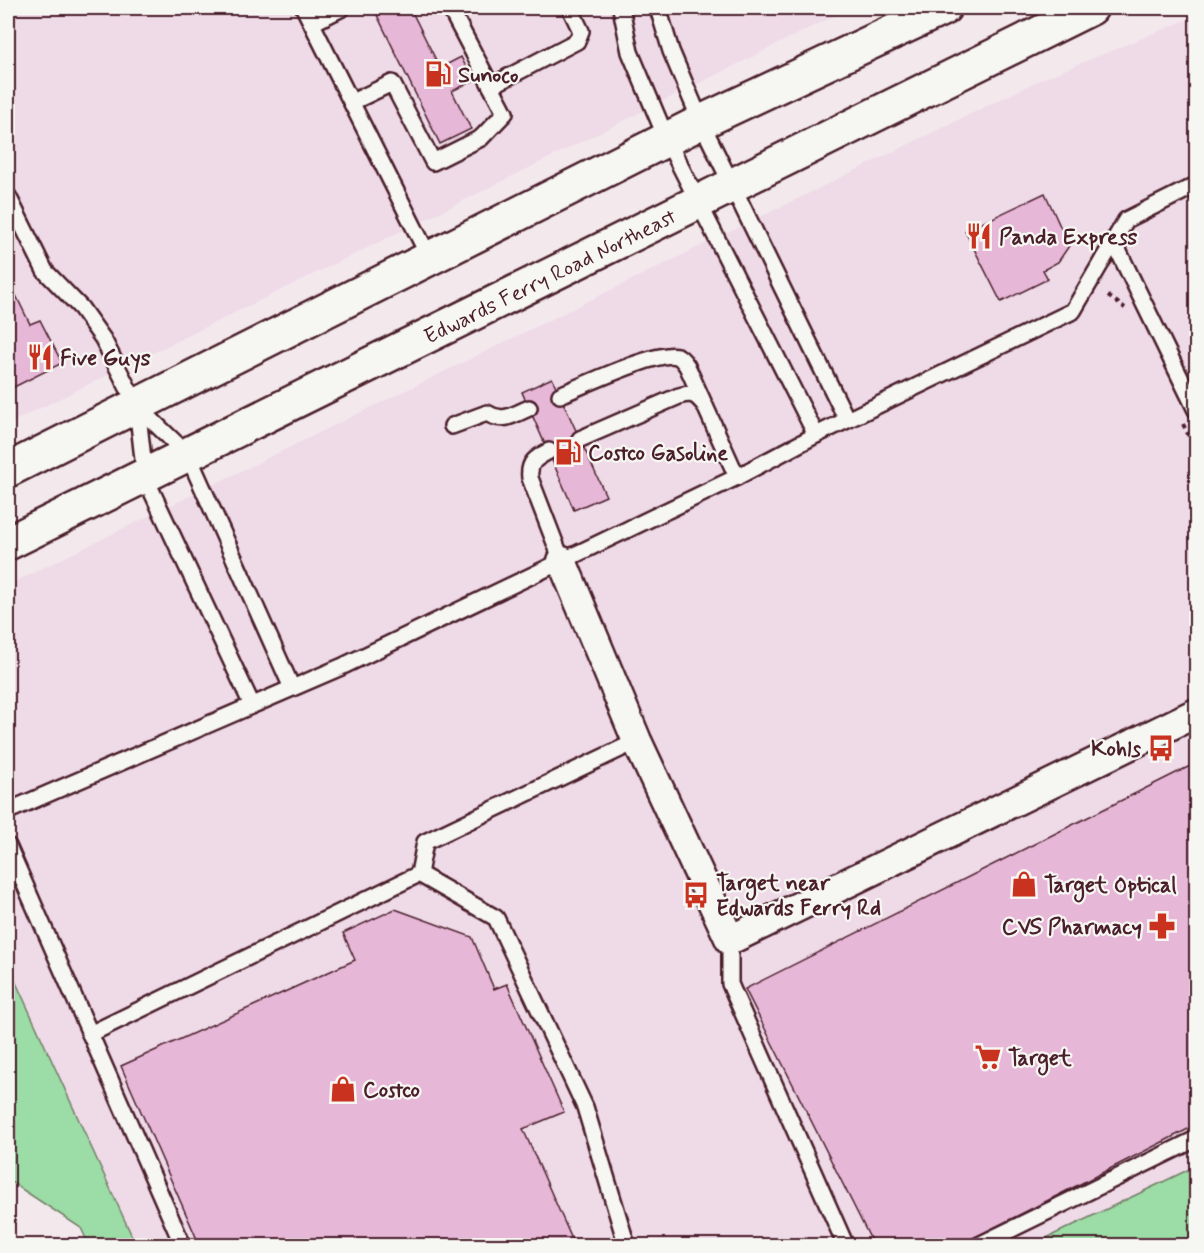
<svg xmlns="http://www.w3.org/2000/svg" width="1204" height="1253" viewBox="0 0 1204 1253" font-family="Mynerve,sans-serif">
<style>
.built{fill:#efdae7}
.green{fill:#9cdca6;stroke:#737e68;stroke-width:1.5}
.building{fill:#e7b7d8;stroke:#4a1f2b;stroke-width:1.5}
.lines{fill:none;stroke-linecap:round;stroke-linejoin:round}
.service-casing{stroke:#4a1f2b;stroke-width:20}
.minor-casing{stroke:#4a1f2b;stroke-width:33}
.secondary-casing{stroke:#4a1f2b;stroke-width:38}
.path{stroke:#4a1f2b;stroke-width:4;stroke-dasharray:4.5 4.5;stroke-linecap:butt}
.service{stroke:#f6f6f2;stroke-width:15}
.minor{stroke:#f6f6f2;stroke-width:28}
.secondary{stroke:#f6f6f2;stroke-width:33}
.labels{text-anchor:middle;stroke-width:4.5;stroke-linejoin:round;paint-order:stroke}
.poi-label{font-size:22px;font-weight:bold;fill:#4a1f2b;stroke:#f6f6f2;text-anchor:start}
.street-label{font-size:22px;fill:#4a1f2b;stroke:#f6f6f2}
</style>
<rect width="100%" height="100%" fill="#f3e9ed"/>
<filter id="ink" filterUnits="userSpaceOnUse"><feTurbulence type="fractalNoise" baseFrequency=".0167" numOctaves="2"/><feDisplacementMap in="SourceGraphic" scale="12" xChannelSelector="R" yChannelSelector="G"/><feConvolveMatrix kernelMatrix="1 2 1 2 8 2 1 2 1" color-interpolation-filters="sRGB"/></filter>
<g filter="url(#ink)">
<!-- built -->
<g class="built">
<path d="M8 8H850L473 196 8 424Z"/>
<path d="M1196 16V1166L1032 1245H136L8 965V585L1042 79Z"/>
</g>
<!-- green -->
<g class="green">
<path d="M8 965 136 1245H89L81 1228 8 1180Z"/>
<path d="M1196 1166V1245H1032Z"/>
</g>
<!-- building -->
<g class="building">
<path d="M392 8H410L440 68 461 57 473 81 452 91 471 129 440 144 377 15Z"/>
<path d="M1045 193 1069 246 1058 262 1043 270 1048 279 1001 302 965 231Z"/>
<path d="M8 279 30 324 40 320 62 363 8 390Z"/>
<path d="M552 378 606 496 574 510 522 392Z"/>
<path d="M1196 763V1125L958 1246H874L745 989Z"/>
<path d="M395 909 472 937 494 989 507 984 564 1112 523 1129 575 1246H200L121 1066 355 960 343 933Z"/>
</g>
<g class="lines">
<!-- service casing -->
<g class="service-casing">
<g id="service">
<path d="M304 8 430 259"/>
<path d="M621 8 630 52 667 140 816 435"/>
<path d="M658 8 671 51 701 122 847 420"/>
<path d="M312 23 342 8"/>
<path d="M491 86 577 41 581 31 570 8"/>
<path d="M352 102 392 83 433 162 481 138 505 113 450 8"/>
<path d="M8 196 45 271 81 308 103 339 137 406 188 455 292 688"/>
<path d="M1113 240 1196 410"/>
<path d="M560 395C582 386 658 350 677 356 682 358 684 362 687 366L737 477"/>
<path d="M137 406 145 477 252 705"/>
<path d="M452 426 487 413C502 423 514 415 529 408"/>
<path d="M580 439 679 396C689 393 695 393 702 402"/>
<path d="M549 451C536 458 528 462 530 478L562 561"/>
<path d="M8 811 341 667 737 477 816 435 1073 311 1126 220 1196 185"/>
<path d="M8 846 183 1246"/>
<path d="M419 874 496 918 585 1107 627 1246"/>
<path d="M730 940V984L846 1246"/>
<path d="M90 1034 419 874 425 842 637 741"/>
<path d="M977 1246 1196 1139"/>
</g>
</g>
<!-- minor casing -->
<g class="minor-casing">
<path id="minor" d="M562 561 637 741 730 940 1196 713"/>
</g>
<!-- secondary casing -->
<g class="secondary-casing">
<g id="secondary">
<path d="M8 470 701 122 944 8"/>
<path id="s1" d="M8 543 1091 8"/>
</g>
</g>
<!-- path -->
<g class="path">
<path d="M1108 296 1125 308"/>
<path d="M1183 424 1196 451"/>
</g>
<!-- service -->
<use href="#service" class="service"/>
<!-- minor -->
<use href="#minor" class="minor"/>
<!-- secondary -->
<use href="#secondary" class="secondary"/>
</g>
</g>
<!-- icons -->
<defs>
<g id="fuel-bare" transform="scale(2.07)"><path d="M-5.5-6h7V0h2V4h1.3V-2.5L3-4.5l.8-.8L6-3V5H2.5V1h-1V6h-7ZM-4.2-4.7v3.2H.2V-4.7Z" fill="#c8321e" stroke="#f6f6f2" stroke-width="2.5" paint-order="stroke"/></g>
<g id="restaurant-bare" transform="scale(2.07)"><path d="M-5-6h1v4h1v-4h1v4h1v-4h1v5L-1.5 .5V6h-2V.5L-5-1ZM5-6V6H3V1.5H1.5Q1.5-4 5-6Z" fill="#c8321e" stroke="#f6f6f2" stroke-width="2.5" paint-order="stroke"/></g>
<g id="bus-bare" transform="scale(2.07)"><path d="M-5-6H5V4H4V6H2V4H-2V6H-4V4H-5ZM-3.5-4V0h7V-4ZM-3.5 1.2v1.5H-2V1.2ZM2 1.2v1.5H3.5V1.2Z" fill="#c8321e" stroke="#f6f6f2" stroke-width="2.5" paint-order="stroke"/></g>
<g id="shop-bare" transform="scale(2.07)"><path d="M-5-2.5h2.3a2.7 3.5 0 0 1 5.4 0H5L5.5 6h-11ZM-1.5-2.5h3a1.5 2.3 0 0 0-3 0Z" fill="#c8321e" stroke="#f6f6f2" stroke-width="2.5" paint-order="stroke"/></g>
<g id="pharmacy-bare" transform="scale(2.07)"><path d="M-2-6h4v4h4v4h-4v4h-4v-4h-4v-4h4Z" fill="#c8321e" stroke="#f6f6f2" stroke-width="2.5" paint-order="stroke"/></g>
<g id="supermarket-bare" transform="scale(2.07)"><path d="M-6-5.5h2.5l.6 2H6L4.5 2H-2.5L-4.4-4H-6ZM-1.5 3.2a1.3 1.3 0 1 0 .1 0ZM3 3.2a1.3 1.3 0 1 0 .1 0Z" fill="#c8321e" stroke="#f6f6f2" stroke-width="2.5" paint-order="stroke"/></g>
</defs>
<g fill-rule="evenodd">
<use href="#fuel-bare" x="438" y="74"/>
<use href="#restaurant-bare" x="979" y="236"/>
<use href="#restaurant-bare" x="40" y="357"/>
<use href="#fuel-bare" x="568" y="452"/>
<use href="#bus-bare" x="1161" y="748"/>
<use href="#shop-bare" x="1024" y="884"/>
<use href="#bus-bare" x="696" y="895"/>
<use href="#pharmacy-bare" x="1162" y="926"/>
<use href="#supermarket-bare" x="988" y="1057"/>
<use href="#shop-bare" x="343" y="1089"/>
</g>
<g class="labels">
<!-- poi labels -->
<g class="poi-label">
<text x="458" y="82">Sunoco</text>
<text x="999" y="244">Panda Express</text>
<text x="60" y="365">Five Guys</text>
<text x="588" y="460">Costco Gasoline</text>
<text x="1141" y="756" text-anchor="end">Kohls</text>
<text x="716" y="890">Target near<tspan x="716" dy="25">Edwards Ferry Rd</tspan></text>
<text x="1044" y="892">Target Optical</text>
<text x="1142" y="934" text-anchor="end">CVS Pharmacy</text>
<text x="1008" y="1065">Target</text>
<text x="363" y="1097">Costco</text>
</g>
<!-- street labels -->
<g class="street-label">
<text dy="8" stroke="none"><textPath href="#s1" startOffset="604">Edwards Ferry Road Northeast</textPath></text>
</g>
</g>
<!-- margin -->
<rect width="1204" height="1253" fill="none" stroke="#f6f6f2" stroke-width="30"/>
<rect x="15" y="15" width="1174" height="1223" fill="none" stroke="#4a1f2b" stroke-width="2" filter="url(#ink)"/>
</svg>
